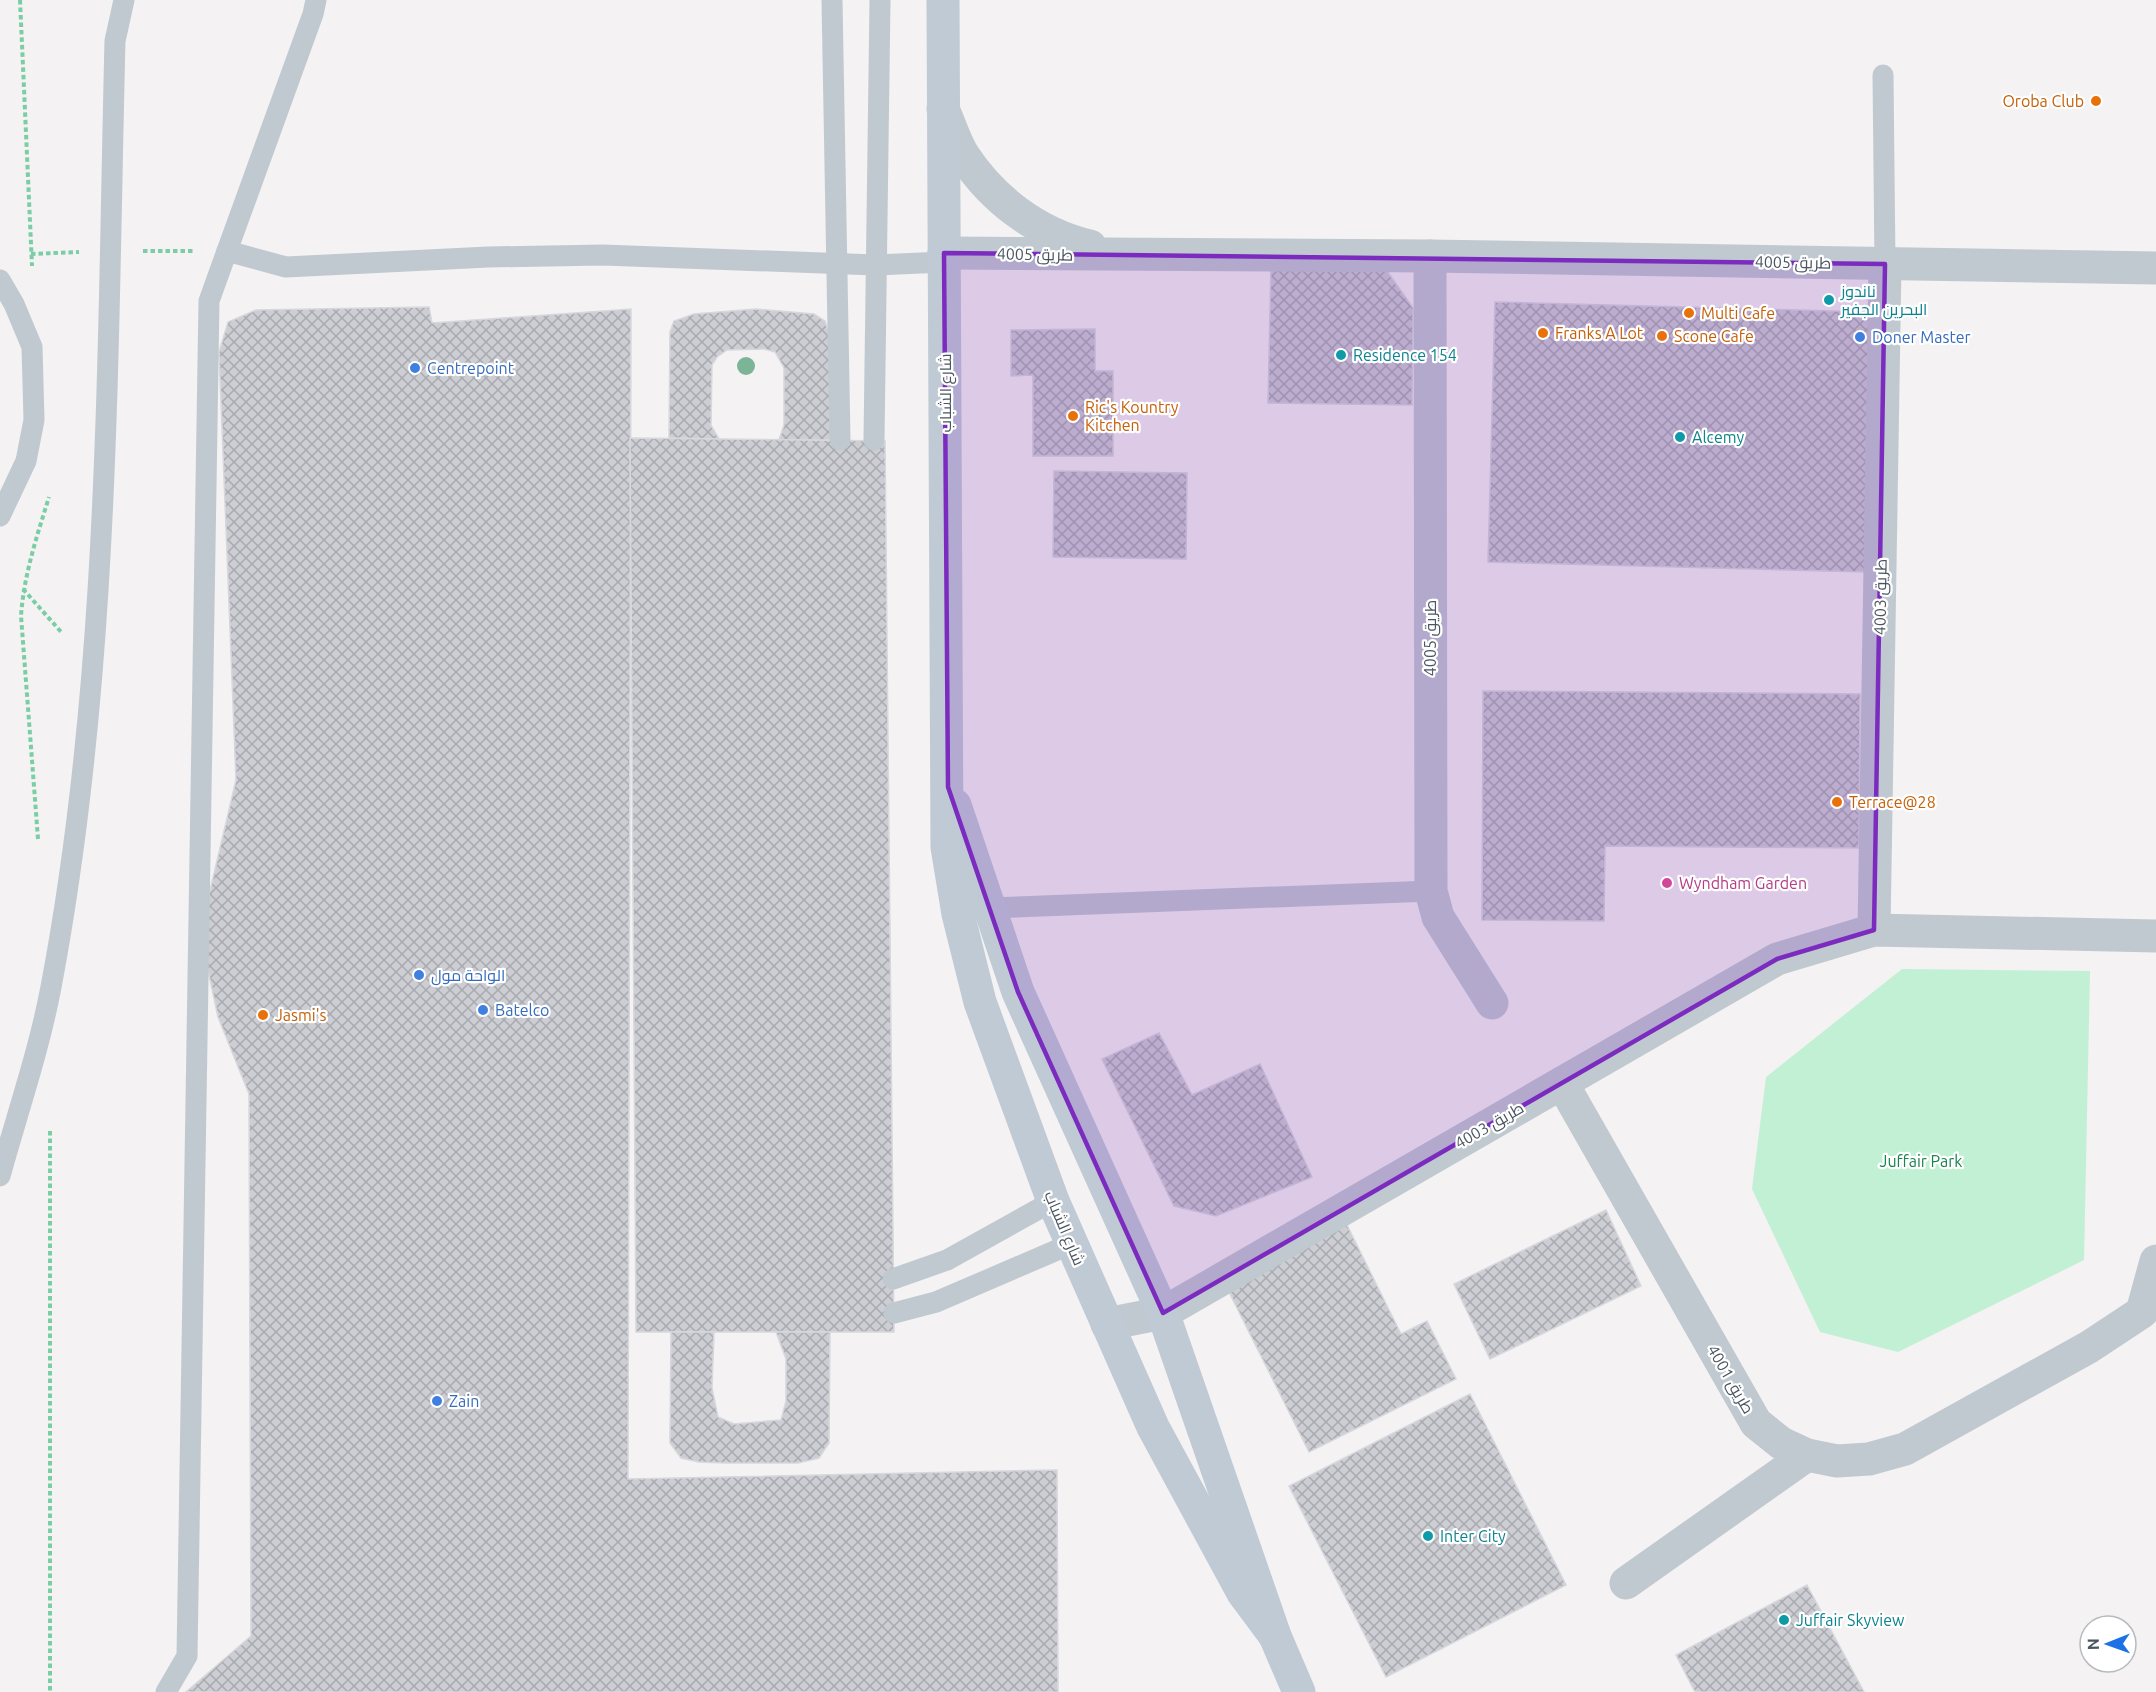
<svg xmlns="http://www.w3.org/2000/svg" width="2156" height="1692" viewBox="0 0 2156 1692" font-family="Ubuntu,Cairo,sans-serif">
<style>
.green{fill:#c2f0d4}
.building{fill:url(#building-cross-hatch);stroke:#d6d8dd;stroke-width:1.5}
.lines{fill:none;stroke-linecap:round;stroke-linejoin:round}
.path{stroke:#7acea5;stroke-width:4;stroke-dasharray:4.5 3;stroke-linecap:butt}
.lane{stroke:#c0c9d0;stroke-width:21}
.street{stroke:#c0c9d0;stroke-width:33}
.secondary{stroke:#c0cad5;stroke-width:33}
.tree{fill:#7cb498}
.marked{fill:#7b2cbf;fill-opacity:0.2;stroke:#7b2cbf;stroke-width:4.5;stroke-linejoin:round}
.food-dot{fill:#e8710a;stroke:#fff;stroke-width:2}
.culture-dot{fill:#0f9aa8;stroke:#fff;stroke-width:2}
.shop-dot{fill:#3f7fe0;stroke:#fff;stroke-width:2}
.hotel-dot{fill:#d1479c;stroke:#fff;stroke-width:2}
.labels{text-anchor:middle;stroke-width:4.5;stroke-linejoin:round;paint-order:stroke}
.food-label{font-size:16px;fill:#c56008;stroke:#fff;text-anchor:start}
.street-label{font-size:16px;fill:#4a555f;stroke:#fff}
.culture-label{font-size:16px;fill:#0d838f;stroke:#fff;text-anchor:start}
.shop-label{font-size:16px;fill:#366cbe;stroke:#fff;text-anchor:start}
.hotel-label{font-size:16px;fill:#b23c85;stroke:#fff;text-anchor:start}
.park-label{font-size:16px;fill:#19824f;stroke:#fff}
</style>
<defs>
<pattern id="building-cross-hatch" width="8" height="8" patternUnits="userSpaceOnUse" patternTransform="scale(1.5)"><rect width="8" height="8" fill="#ccced4"/><path d="M0 0l8 8M0 8l8-8" fill="none" stroke="#a8aaaf"/></pattern>
</defs>
<rect width="100%" height="100%" fill="#f4f2f2"/>
<!-- green -->
<path class="green" d="M1902 969 2090 971 2084 1260 1898 1352 1820 1332 1752 1189 1766 1077Z"/>
<!-- building -->
<g class="building">
<path d="M1271 266 1385 268 1413 308 1412 405 1268 403Z"/>
<path d="M1495 302 1872 312 1866 572 1488 562Z"/>
<path d="M429 307 432 323 631 309 628 1479 1057 1470 1058 1692H186L251 1636 249 1094 218 1017 200 933 236 780 219 352 228 322 256 310Z"/>
<path d="M756 309 814 314 825 321 830 337V440H779L784 425V368L775 352 764 349 727 350 717 357 712 365 711 425 719 439 669 438 670 332 674 321 694 314Z"/>
<path d="M1095 329V371H1113V456H1033V375L1011 376V330Z"/>
<path d="M630 438 885 441 894 1332H636Z"/>
<path d="M1054 471 1187 473 1186 559 1053 557Z"/>
<path d="M1483 691 1860 694 1859 848 1605 846 1604 921 1482 920Z"/>
<path d="M1159 1033 1192 1095 1260 1064 1312 1177 1216 1216 1174 1206 1102 1059Z"/>
<path d="M1606 1210 1641 1286 1490 1359 1454 1284Z"/>
<path d="M1347 1225 1401 1334 1427 1321 1456 1379 1309 1452 1226 1286Z"/>
<path d="M671 1332H714L712 1388 718 1417 734 1424 781 1420 786 1401V1359L776 1332H830L829 1443 819 1458 798 1463H725L699 1462 681 1458 670 1443Z"/>
<path d="M1470 1394 1566 1585 1386 1677 1289 1486Z"/>
<path d="M1807 1585 1864 1692H1695L1676 1655Z"/>
</g>
<g class="lines">
<!-- path -->
<g class="path">
<path d="M20 0 32 266"/>
<path d="M143 251H193"/>
<path d="M31 254 79 252"/>
<path d="M23 589 62 633"/>
<path d="M38 839 21 616C24 574 37 536 49 497"/>
<path d="M50 1131V1692"/>
</g>
<!-- lane -->
<g class="lane">
<path d="M316 0 313 14 227 251 286 267 488 257 603 255 876 265 944 262"/>
<path d="M832 0 840 440"/>
<path d="M1883 75 1885 264"/>
<path d="M0 280 14 304 32 347 34 420 26 461 0 516"/>
<path d="M874 440 880 0"/>
<path d="M989 908 1431 891"/>
<path d="M0 1176C17 1114 39 1051 51 987 110 675 107 357 115 41L124 0"/>
<path d="M893 1279 947 1260 1053 1201"/>
<path d="M894 1313 936 1302 1071 1244"/>
<path d="M166 1692 187 1656 209 301 227 251"/>
</g>
<!-- street -->
<g class="street">
<path d="M943 109C950 124 955 142 964 156 993 200 1038 234 1090 246"/>
<path d="M944 253 1430 256 2156 268"/>
<path d="M1430 256 1431 891 1438 917 1492 1003"/>
<path d="M1874 930 1885 264"/>
<path d="M1562 1083 1756 1423 1781 1443 1807 1455 1837 1461 1869 1459 1905 1449 2089 1347 2142 1312 2156 1261"/>
<path d="M1107 1324 1163 1313 1777 959 1874 930 2156 936"/>
<path d="M1626 1583 1807 1455"/>
</g>
<!-- secondary -->
<g class="secondary">
<path d="M943 0 947 847 958 914 980 1002 1053 1201 1153 1427 1243 1593 1275 1636"/>
<path d="M955 805 1018 992 1163 1313 1275 1636 1299 1692"/>
</g>
</g>
<!-- trees -->
<circle class="tree" cx="746" cy="366" r="9"/>
<!-- marked area -->
<path class="marked" d="M944 253 1885 264 1874 930 1777 959 1163 1313 1018 992 948 787Z"/>
<!-- markers -->
<g class="food-dot">
<circle cx="2096" cy="101" r="6"/>
<circle cx="1689" cy="313" r="6"/>
<circle cx="1543" cy="333" r="6"/>
<circle cx="1662" cy="336" r="6"/>
<circle cx="1073" cy="416" r="6"/>
<circle cx="1837" cy="802" r="6"/>
<circle cx="263" cy="1015" r="6"/>
</g>
<g class="culture-dot">
<circle cx="1829" cy="300" r="6"/>
<circle cx="1341" cy="355" r="6"/>
<circle cx="1680" cy="437" r="6"/>
<circle cx="1428" cy="1536" r="6"/>
<circle cx="1784" cy="1620" r="6"/>
</g>
<g class="shop-dot">
<circle cx="1860" cy="337" r="6"/>
<circle cx="415" cy="368" r="6"/>
<circle cx="419" cy="975" r="6"/>
<circle cx="483" cy="1010" r="6"/>
<circle cx="437" cy="1401" r="6"/>
</g>
<circle class="hotel-dot" cx="1667" cy="883" r="6"/>
<g class="labels">
<!-- food labels -->
<g class="food-label">
<text x="2084" y="107" text-anchor="end">Oroba Club</text>
<text x="1701" y="319">Multi Cafe</text>
<text x="1555" y="339">Franks A Lot</text>
<text x="1674" y="342">Scone Cafe</text>
<text x="1085" y="413">Ric's Kountry<tspan x="1085" dy="18">Kitchen</tspan></text>
<text x="1849" y="808">Terrace@28</text>
<text x="275" y="1021">Jasmi's</text>
</g>
<!-- street labels -->
<g class="street-label">
<text transform="translate(1035 254) rotate(1)" y="6">طريق 4005</text>
<text transform="translate(1793 262) rotate(1)" y="6">طريق 4005</text>
<text transform="translate(945 393) rotate(-90)" y="6">شارع الشباب</text>
<text transform="translate(1880 597) rotate(-89)" y="6">طريق 4003</text>
<text transform="translate(1430 638) rotate(-90)" y="6">طريق 4005</text>
<text transform="translate(1489 1125) rotate(-30)" y="6">طريق 4003</text>
<text transform="translate(1065 1228) rotate(67)" y="6">شارع الشباب</text>
<text transform="translate(1731 1379) rotate(60)" y="6">طريق 4001</text>
</g>
<!-- culture labels -->
<g class="culture-label">
<text x="1841" y="297">ناندوز<tspan x="1841" dy="18">البحرين الجفير</tspan></text>
<text x="1353" y="361">Residence 154</text>
<text x="1692" y="443">Alcemy</text>
<text x="1440" y="1542">Inter City</text>
<text x="1796" y="1626">Juffair Skyview</text>
</g>
<!-- shop labels -->
<g class="shop-label">
<text x="1872" y="343">Doner Master</text>
<text x="427" y="374">Centrepoint</text>
<text x="431" y="981">الواحة مول</text>
<text x="495" y="1016">Batelco</text>
<text x="449" y="1407">Zain</text>
</g>
<!-- hotel labels -->
<g class="hotel-label">
<text x="1679" y="889">Wyndham Garden</text>
</g>
<!-- park labels -->
<g class="park-label">
<text x="1921" y="1167">Juffair Park</text>
</g>
</g>
<!-- north arrow -->
<g transform="translate(2108 1644) rotate(269)"><circle r="28" fill="#ffffff" stroke="#b7bbbf" stroke-width="1.5"/>
<path d="M0-4.5L10 22L0 15L-10 22Z" fill="#1c71e4"/>
<text y="-9" font-size="16" font-weight="bold" text-anchor="middle" fill="#4a555f">N</text>
</g>
</svg>
